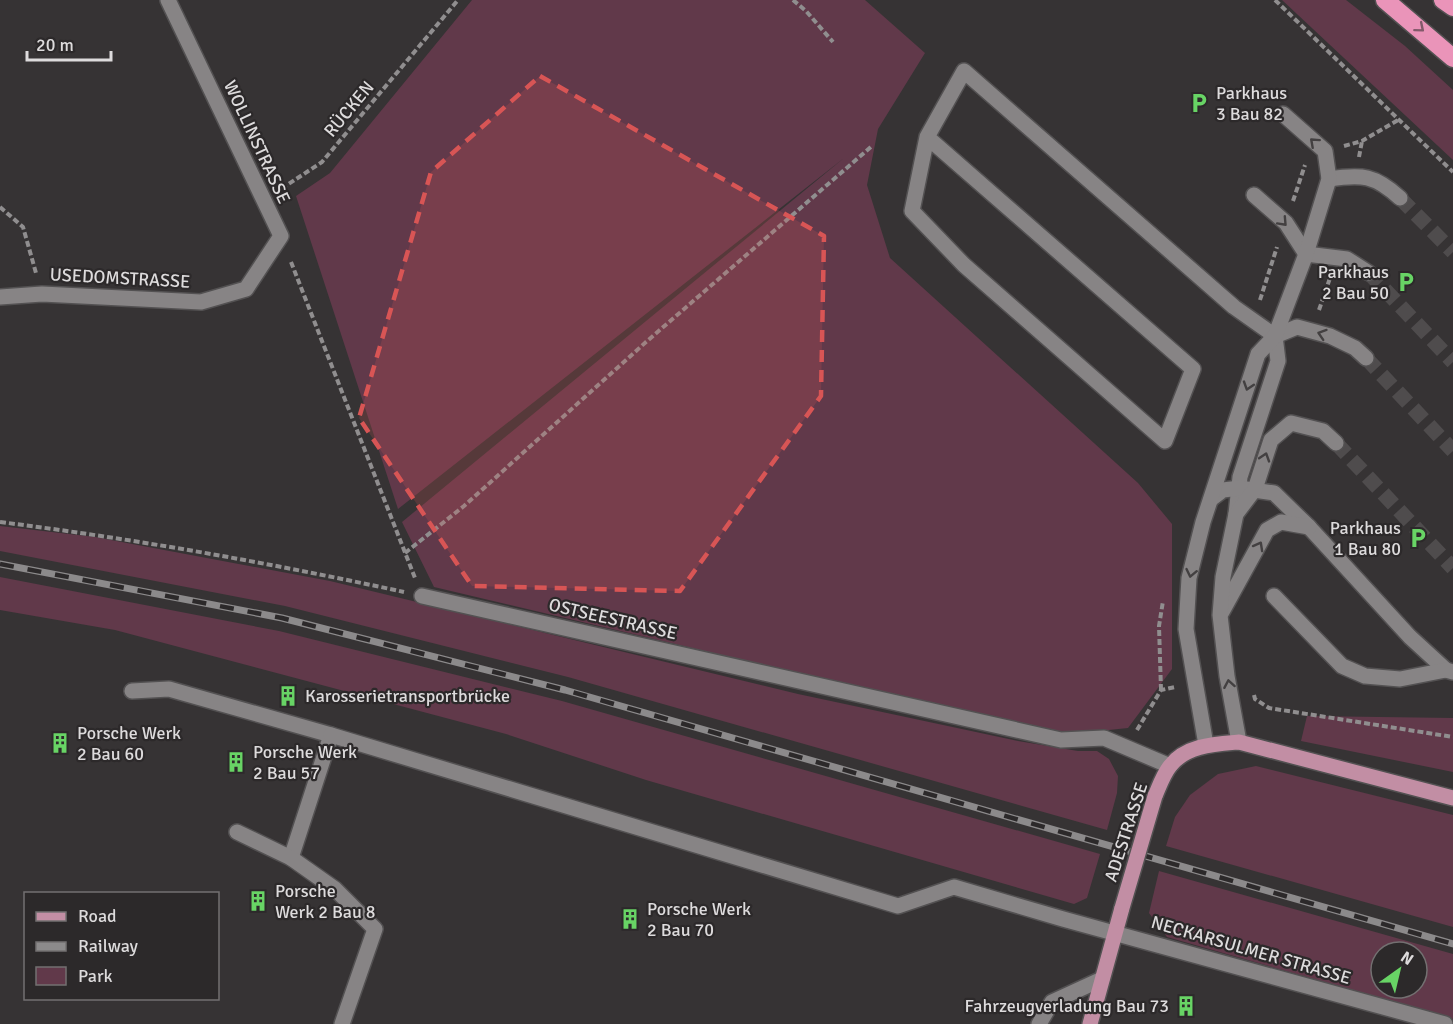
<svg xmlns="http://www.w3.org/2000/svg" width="1453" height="1024" viewBox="0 0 1453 1024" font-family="Signika,sans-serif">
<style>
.green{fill:#61394a;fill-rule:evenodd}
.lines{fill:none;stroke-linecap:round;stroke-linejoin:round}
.minor-tunnel{stroke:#4f4c4d;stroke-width:15;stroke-dasharray:15 8;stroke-linecap:butt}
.minor-casing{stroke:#535152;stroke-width:18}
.major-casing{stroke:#535152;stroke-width:18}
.highway-casing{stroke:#535152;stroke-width:21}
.path{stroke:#908e8f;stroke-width:4;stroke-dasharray:6 3;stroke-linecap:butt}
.minor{stroke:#878485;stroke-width:15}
.major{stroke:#c28ea4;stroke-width:15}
.highway{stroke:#ea94b9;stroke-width:18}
.rail-casing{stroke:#8c8a8b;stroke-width:7}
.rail{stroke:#2c292a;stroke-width:4.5;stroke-dasharray:14;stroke-linecap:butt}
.major-bridge-casing{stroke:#535152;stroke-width:18;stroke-linecap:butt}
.major-bridge{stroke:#c28ea4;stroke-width:15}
.oneway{stroke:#82596a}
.oneway2{stroke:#434041}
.marked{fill:#d85555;fill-opacity:0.2;stroke:#d85555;stroke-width:4.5;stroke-dasharray:12 8;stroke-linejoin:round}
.labels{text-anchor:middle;stroke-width:4.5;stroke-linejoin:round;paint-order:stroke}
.poi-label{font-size:18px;fill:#dddbdc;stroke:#2c292a;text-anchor:start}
.street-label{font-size:18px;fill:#dddbdc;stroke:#2c292a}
</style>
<rect width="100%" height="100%" fill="#363334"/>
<!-- green -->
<g class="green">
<path d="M472 0H865L925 53 878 129 867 185 890 258 1138 483 1172 524V669L1128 728 1061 735 434 587 402 522 844 158 398 509 296 196 330 173Z"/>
<path d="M1282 0H1346L1405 46 1453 90V160Z"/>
<path d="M0 526 95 537 330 581 798 694 1018 741 1078 751H1097L1109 759 1118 776 1117 793 1107 830 568 677 285 606 0 551Z"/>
<path d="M0 577 279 631 562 701 1100 854 1087 898 1074 904 646 780 506 734 115 630 0 610Z"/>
<path d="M1307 716 1453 718V772L1301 741Z"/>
<path d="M1256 766 1453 815V927L1166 846 1175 817 1190 795 1218 774Z"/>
<path d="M1159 871 1453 954V1019L1167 937 1149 913ZM1381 952H1417V988H1381Z"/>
</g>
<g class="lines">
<!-- minor-tunnel -->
<g class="minor-tunnel">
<path d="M1400 198 1453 252"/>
<path d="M1369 273 1453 362"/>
<path d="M1366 358 1453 451"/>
<path d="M1336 443 1453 568"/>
</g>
<!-- minor casing -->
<g class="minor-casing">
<g id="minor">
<path d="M927 137 1193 369 1165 441 964 265 912 211 927 137 964 71 1234 307 1275 336 1278 361 1240 477 1236 514"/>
<path d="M1329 179C1362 174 1375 175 1400 198"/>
<path d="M1254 195 1286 223 1306 254 1347 259 1369 273"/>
<path d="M0 297 42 294 201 302 246 289 281 236 168 0"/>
<path d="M1275 336 1297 327 1330 336 1355 348 1366 358"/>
<path d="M1211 499 1223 490 1240 488 1274 493 1309 527 1410 637 1446 670 1453 672"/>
<path d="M422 596 1061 740 1104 738 1170 766"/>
<path d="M1274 596 1342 666 1365 676 1400 679 1446 670"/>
<path d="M1222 612 1267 530 1281 522 1309 527"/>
<path d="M132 691 169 689 331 735 291 858"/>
<path d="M331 735 898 906 954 887 1063 919 1445 1024"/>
<path d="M1239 742 1227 676 1220 615 1223 577 1236 514 1255 489 1271 440 1291 423 1323 431 1336 443"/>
<path d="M1206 745 1186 629 1189 578 1203 522 1258 354 1275 336 1306 254 1329 179 1325 151 1283 114"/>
<path d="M237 832 291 858 335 889 375 929 342 1024"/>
<path d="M1039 1024 1052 1002 1102 979"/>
</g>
</g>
<!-- major casing -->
<g class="major-casing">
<g id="major">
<path d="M1155 796C1159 787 1163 775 1170 766 1186 745 1215 744 1239 742L1453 798"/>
<path d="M1090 1024 1122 908"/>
</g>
</g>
<!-- highway casing -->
<g class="highway-casing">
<g id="highway">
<path d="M1385 0 1453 58"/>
<path d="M1443 0 1453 7"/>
</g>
</g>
<!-- path -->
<g class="path">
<path d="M793 0 806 11 833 42"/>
<path d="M1275 0 1453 172"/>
<path d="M1344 146 1362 141 1400 119"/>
<path d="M1359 157 1362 141"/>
<path d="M284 190V187L322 162 458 0"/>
<path d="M1293 201 1305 165"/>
<path d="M0 207 23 227 36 273"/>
<path d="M291 262 415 578"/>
<path d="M1260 300 1277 247"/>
<path d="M1319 310 1330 278"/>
<path d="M0 522C135 539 270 563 404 592"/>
<path d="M405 553 464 506 646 342 872 146"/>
<path d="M1161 690 1159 626 1163 601"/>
<path d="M1254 695 1255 699 1269 708 1453 737"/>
<path d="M1137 730 1161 690 1175 687"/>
</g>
<!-- minor -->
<use href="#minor" class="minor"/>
<!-- major -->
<use href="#major" class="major"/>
<!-- highway -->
<use href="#highway" class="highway"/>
<!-- rail casing -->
<g class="rail-casing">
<path id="rail" d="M0 564 282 618 565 690 1453 944"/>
</g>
<!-- rail -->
<use href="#rail" class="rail"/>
<!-- major-bridge casing -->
<g class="major-bridge-casing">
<path id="major-bridge" d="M1122 908 1155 796"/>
</g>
<!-- major-bridge -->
<use href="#major-bridge" class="major-bridge"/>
</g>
<!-- one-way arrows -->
<defs><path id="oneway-chevron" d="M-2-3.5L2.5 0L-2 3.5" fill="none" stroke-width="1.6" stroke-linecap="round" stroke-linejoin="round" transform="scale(1.5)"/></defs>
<use class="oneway" href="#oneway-chevron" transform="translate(1420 28) rotate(40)"/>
<g class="oneway2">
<use href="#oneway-chevron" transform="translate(1314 142) rotate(-138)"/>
<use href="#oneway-chevron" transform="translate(1283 222) rotate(47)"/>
<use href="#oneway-chevron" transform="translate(1322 334) rotate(-162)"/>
<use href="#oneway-chevron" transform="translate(1248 386) rotate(108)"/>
<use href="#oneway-chevron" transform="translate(1265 457) rotate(-72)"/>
<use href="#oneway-chevron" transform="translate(1259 546) rotate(-61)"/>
<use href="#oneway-chevron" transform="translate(1191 573) rotate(102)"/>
<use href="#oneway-chevron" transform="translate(1229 684) rotate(-100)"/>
</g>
<!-- marked area -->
<path class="marked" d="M540 76 824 236 821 396 680 591 472 586 359 418 431 172Z"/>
<!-- icons -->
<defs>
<g id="parking-bare" transform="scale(1.62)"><path d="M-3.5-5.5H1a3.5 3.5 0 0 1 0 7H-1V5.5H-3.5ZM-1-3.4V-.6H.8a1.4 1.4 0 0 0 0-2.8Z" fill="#68d465" stroke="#2c292a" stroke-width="2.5" paint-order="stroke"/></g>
<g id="building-bare" transform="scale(1.62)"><path d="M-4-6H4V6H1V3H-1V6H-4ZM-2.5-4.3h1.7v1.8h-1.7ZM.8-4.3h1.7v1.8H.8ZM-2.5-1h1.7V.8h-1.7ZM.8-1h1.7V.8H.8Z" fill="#68d465" stroke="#2c292a" stroke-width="2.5" paint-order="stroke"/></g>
</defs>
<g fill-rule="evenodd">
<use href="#parking-bare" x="1199" y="103"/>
<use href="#parking-bare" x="1406" y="282"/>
<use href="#parking-bare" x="1418" y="538"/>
<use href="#building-bare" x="288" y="696"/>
<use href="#building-bare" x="60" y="743"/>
<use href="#building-bare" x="236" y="762"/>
<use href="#building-bare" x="258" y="901"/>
<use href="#building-bare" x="630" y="919"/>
<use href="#building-bare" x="1186" y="1006"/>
</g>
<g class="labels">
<!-- poi labels -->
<g class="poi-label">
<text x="1216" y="99">Parkhaus<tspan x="1216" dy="21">3 Bau 82</tspan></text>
<text x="1389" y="278" text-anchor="end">Parkhaus<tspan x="1389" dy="21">2 Bau 50</tspan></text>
<text x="1401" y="534" text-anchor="end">Parkhaus<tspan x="1401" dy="21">1 Bau 80</tspan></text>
<text x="305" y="702">Karosserietransportbrücke</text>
<text x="77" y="739">Porsche Werk<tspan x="77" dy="21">2 Bau 60</tspan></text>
<text x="253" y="758">Porsche Werk<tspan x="253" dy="21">2 Bau 57</tspan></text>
<text x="275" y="897">Porsche<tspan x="275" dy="21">Werk 2 Bau 8</tspan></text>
<text x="647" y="915">Porsche Werk<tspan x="647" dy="21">2 Bau 70</tspan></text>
<text x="1169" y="1012" text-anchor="end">Fahrzeugverladung Bau 73</text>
</g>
<!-- street labels -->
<g class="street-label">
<text transform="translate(349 109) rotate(-50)" y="6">RÜCKEN</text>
<text transform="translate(257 142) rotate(65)" y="6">WOLLINSTRASSE</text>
<text transform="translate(120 278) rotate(3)" y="6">USEDOMSTRASSE</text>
<text transform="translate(613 619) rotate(13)" y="6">OSTSEESTRASSE</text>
<text transform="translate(1126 832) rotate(-72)" y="6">ADESTRASSE</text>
<text transform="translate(1251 950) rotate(16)" y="6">NECKARSULMER STRASSE</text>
</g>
</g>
<!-- legend -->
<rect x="24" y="892" width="195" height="108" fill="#2c292a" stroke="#737071" stroke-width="1.5"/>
<rect x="36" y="912" width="30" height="9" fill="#c28ea4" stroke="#737071" stroke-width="1.5"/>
<text x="78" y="922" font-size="18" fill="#dddbdc">Road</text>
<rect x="36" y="942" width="30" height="9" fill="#8c8a8b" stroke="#737071" stroke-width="1.5"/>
<text x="78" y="952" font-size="18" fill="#dddbdc">Railway</text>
<rect x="36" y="967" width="30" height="18" fill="#61394a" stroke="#737071" stroke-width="1.5"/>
<text x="78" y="982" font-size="18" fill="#dddbdc">Park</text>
<!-- north arrow -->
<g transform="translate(1399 970) rotate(34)"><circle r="28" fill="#2c292a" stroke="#737071" stroke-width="1.5"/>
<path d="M0-4.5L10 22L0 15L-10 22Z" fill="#68d465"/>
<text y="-9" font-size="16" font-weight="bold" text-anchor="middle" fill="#dddbdc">N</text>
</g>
<!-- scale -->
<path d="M27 51v9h84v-9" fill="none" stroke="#dddbdc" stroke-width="3"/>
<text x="36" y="51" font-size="18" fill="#dddbdc" stroke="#2c292a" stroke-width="4.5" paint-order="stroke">20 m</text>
</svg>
